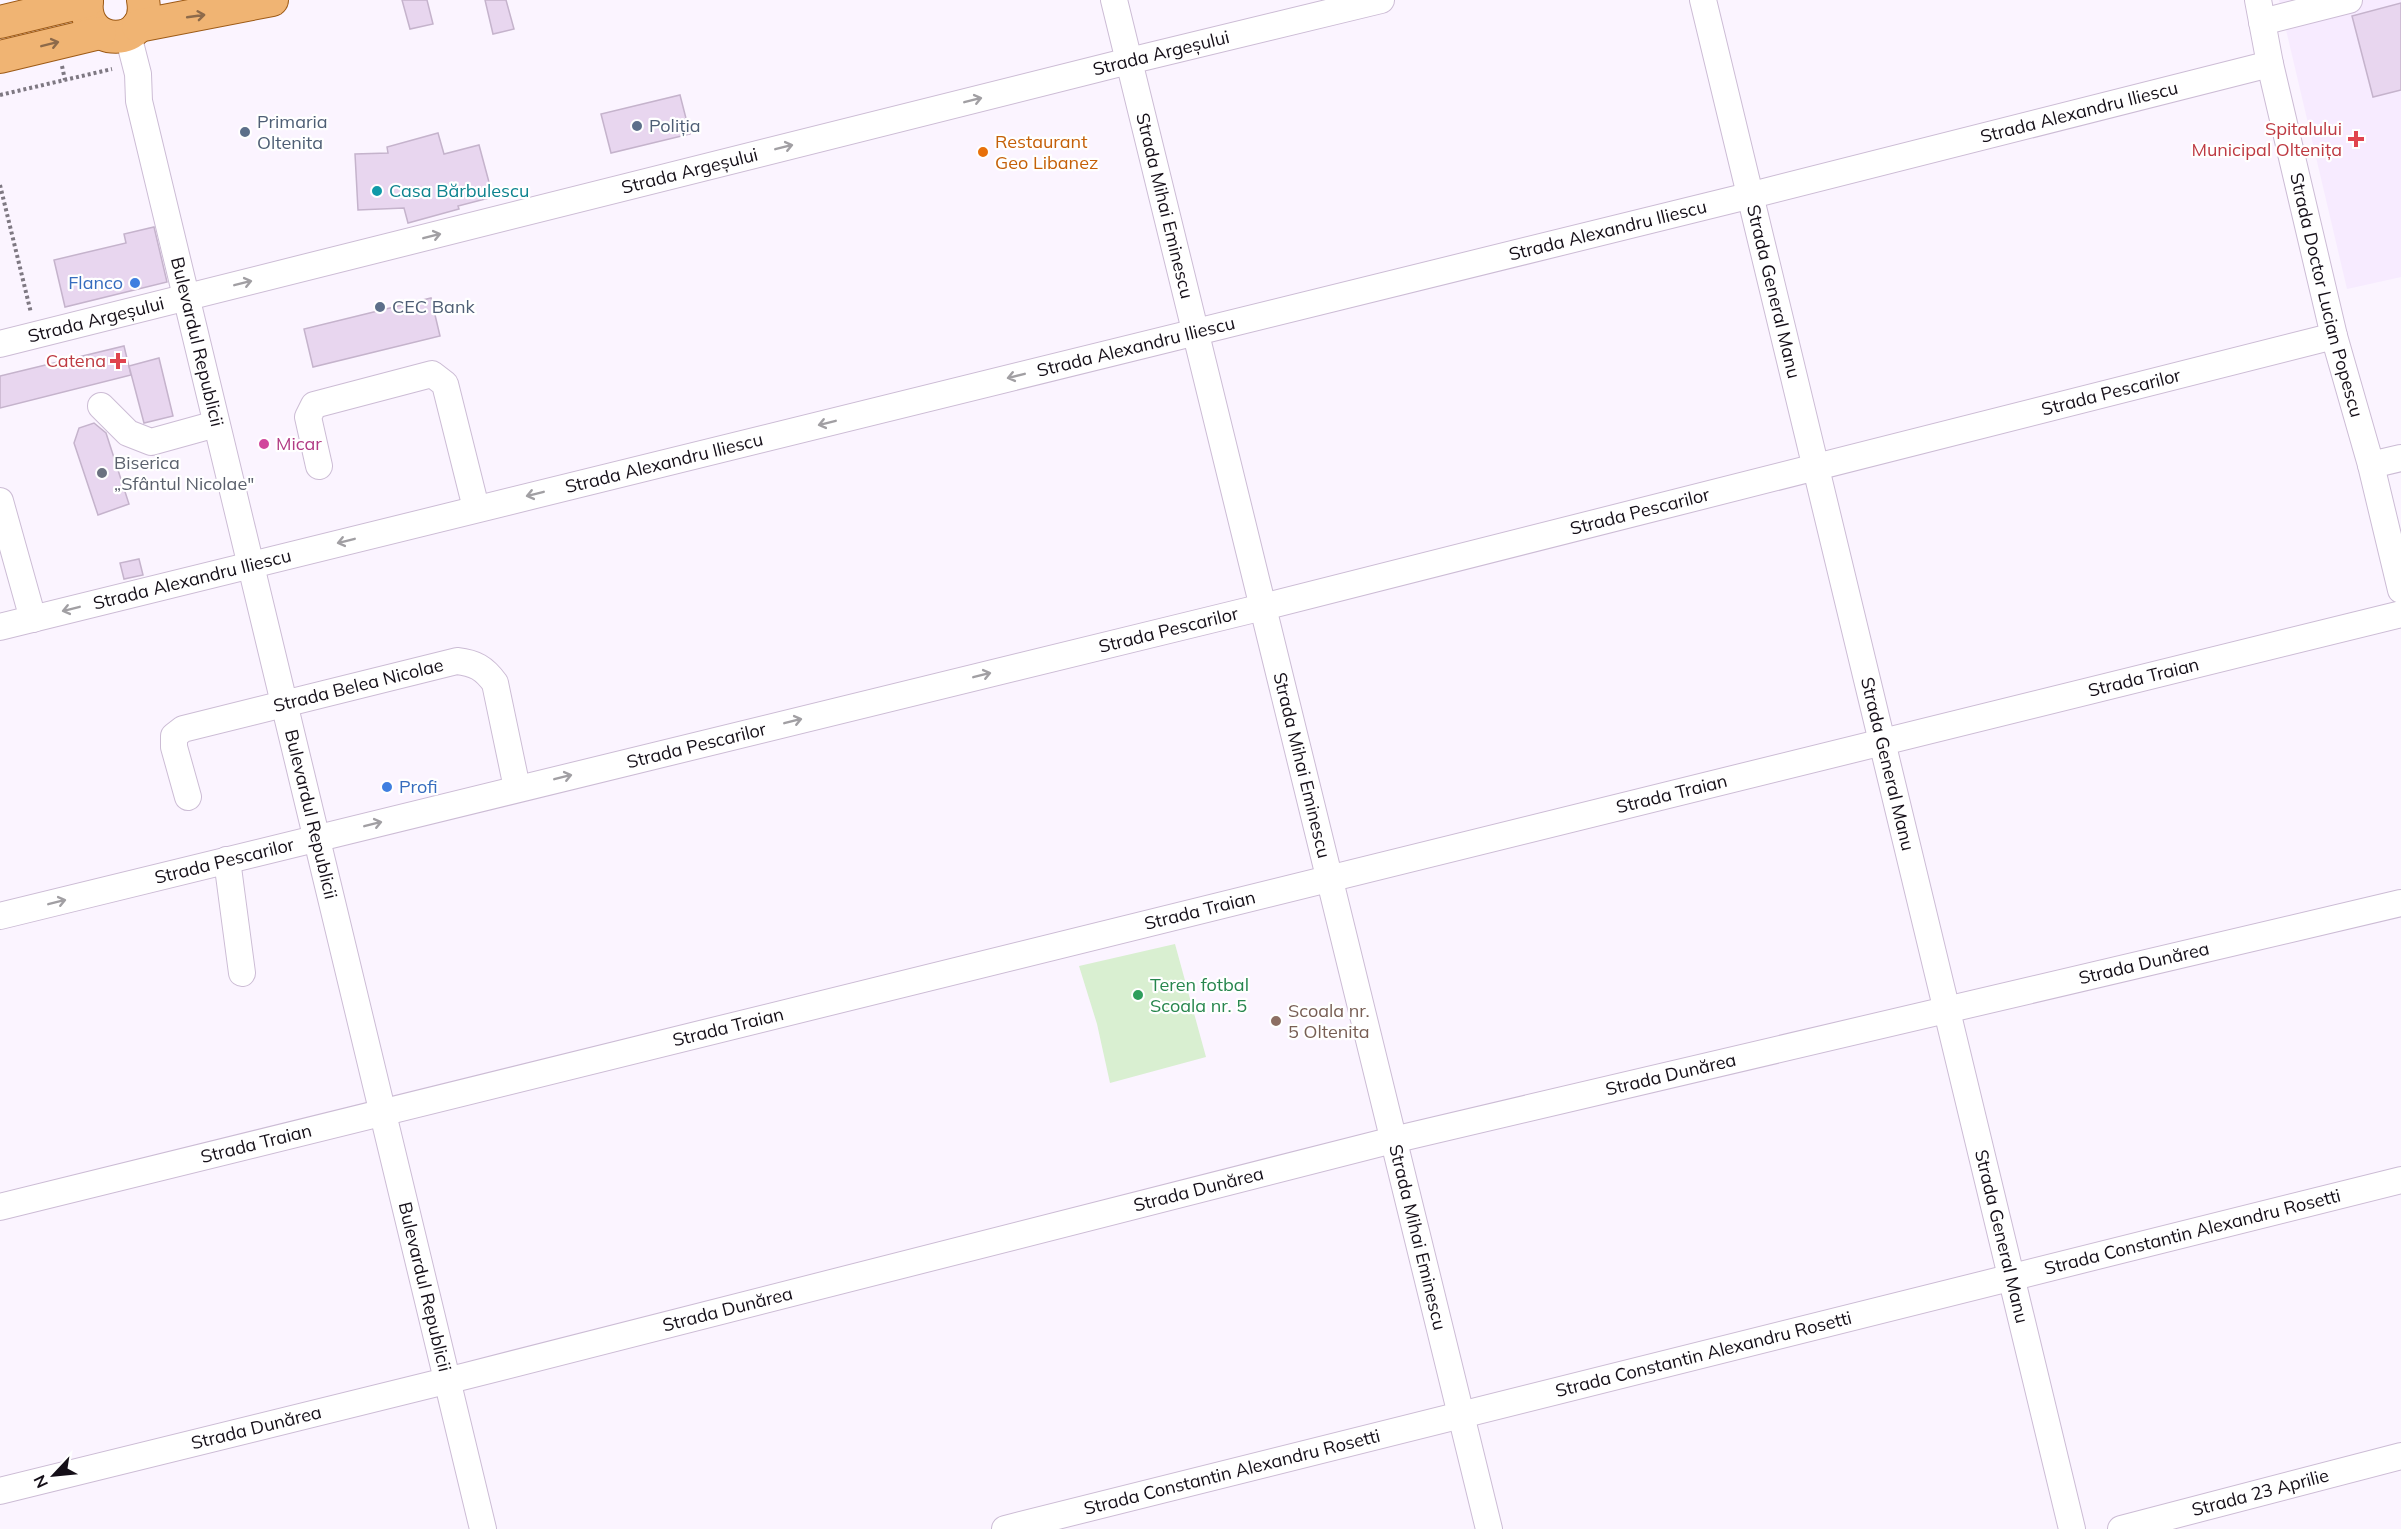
<svg xmlns="http://www.w3.org/2000/svg" width="2401" height="1529" viewBox="0 0 2401 1529" font-family="Mulish,sans-serif">
<style>
.built{fill:#f7ebff}
.green{fill:#d9efd1}
.building{fill:#e8d6ef;stroke:#c5b3cc;stroke-width:1.5}
.lines{fill:none;stroke-linecap:round;stroke-linejoin:round}
.minor-casing{stroke:#ccbcd5;stroke-width:28}
.major-casing{stroke:#9d5a16;stroke-width:34}
.path{stroke:#7e7882;stroke-width:4;stroke-dasharray:3 3;stroke-linecap:butt}
.minor{stroke:#fff;stroke-width:26}
.major{stroke:#f0b473;stroke-width:32}
.oneway{stroke:#8d6a4a}
.oneway2{stroke:#a19fa3}
.service-dot{fill:#5c6f8a;stroke:#fff;stroke-width:2}
.health-dot{fill:#e0444e;stroke:#fff;stroke-width:2}
.food-dot{fill:#e8710a;stroke:#fff;stroke-width:2}
.culture-dot{fill:#0f9aa8;stroke:#fff;stroke-width:2}
.shop-dot{fill:#3f7fe0;stroke:#fff;stroke-width:2}
.hotel-dot{fill:#d1479c;stroke:#fff;stroke-width:2}
.worship-dot{fill:#6b7280;stroke:#fff;stroke-width:2}
.leisure-dot{fill:#2e9e5b;stroke:#fff;stroke-width:2}
.education-dot{fill:#8d6e63;stroke:#fff;stroke-width:2}
.labels{text-anchor:middle;stroke-width:4.5;stroke-linejoin:round;paint-order:stroke}
.street-label{font-size:18px;fill:#150f18;stroke:#fff}
.service-label{font-size:18px;fill:#4e5e75;stroke:#fff;text-anchor:start}
.health-label{font-size:18px;fill:#be3a42;stroke:#fff;text-anchor:end}
.food-label{font-size:18px;fill:#c56008;stroke:#fff;text-anchor:start}
.culture-label{font-size:18px;fill:#0d838f;stroke:#fff;text-anchor:start}
.shop-label{font-size:18px;fill:#366cbe;stroke:#fff;text-anchor:end}
.hotel-label{font-size:18px;fill:#b23c85;stroke:#fff;text-anchor:start}
.worship-label{font-size:18px;fill:#5b616d;stroke:#fff;text-anchor:start}
.leisure-label{font-size:18px;fill:#27864d;stroke:#fff;text-anchor:start}
.education-label{font-size:18px;fill:#785e54;stroke:#fff;text-anchor:start}
</style>
<rect width="100%" height="100%" fill="#fbf4ff"/>
<!-- built -->
<path class="built" d="M2279 0H2401V277L2347 289Z"/>
<!-- green -->
<path class="green" d="M1175 944 1206 1057 1110 1083 1097 1024 1079 966Z"/>
<!-- building -->
<g class="building">
<path d="M402 0H427L433 24 410 29Z"/>
<path d="M485 0H506L514 29 493 34Z"/>
<path d="M2401 3V90L2373 97 2352 16Z"/>
<path d="M680 95 690 134 611 153 601 114Z"/>
<path d="M438 133 444 154 479 145 493 197 458 206 459 209 408 223 404 208 358 210 355 154 388 153 387 147Z"/>
<path d="M154 227 167 282 65 307 54 260 126 243 124 234Z"/>
<path d="M431 298 440 336 313 367 304 329Z"/>
<path d="M124 346 131 375 0 408V376Z"/>
<path d="M159 358 173 416 144 423 129 366Z"/>
<path d="M94 423 106 433 129 504 98 515 74 443 79 428Z"/>
<path d="M139 559 143 575 124 579 120 563Z"/>
</g>
<g class="lines">
<!-- minor casing -->
<g class="minor-casing">
<g id="minor">
<path id="s1" d="M1114 0 1489 1529"/>
<path id="s2" d="M1703 0 2072 1529"/>
<path id="s3" d="M2258 0 2270 64 2334 336 2371 465 2401 590"/>
<path d="M2262 22 2349 0"/>
<path id="s4" d="M128 35 138 74 139 101 483 1529"/>
<path id="s5" d="M0 344 1129 61 1381 0"/>
<path d="M101 406 128 433 151 442 216 424"/>
<path d="M2371 465 2401 458"/>
<path d="M319 466 308 417 314 405 432 374 445 384 476 508"/>
<path d="M0 501 33 619"/>
<path id="s6" d="M0 627 1752 195 2270 64"/>
<path id="s7" d="M188 797 174 747V736L183 729 457 661C475 663 484 668 495 683L517 788"/>
<path d="M227 860 242 973"/>
<path id="s8" d="M0 916 1263 607 2334 336"/>
<path id="s9" d="M0 1207 2401 614"/>
<path id="s10" d="M0 1491 466 1376 1393 1140 2401 903"/>
<path id="s11" d="M1005 1529 2401 1180"/>
<path id="s12" d="M2121 1529 2401 1456"/>
</g>
</g>
<!-- major casing -->
<g class="major-casing">
<g id="major">
<path d="M87 0C81 50 152 48 143 0"/>
<path d="M0 22 87 1"/>
<path d="M138 26 272 0"/>
<path d="M0 57 100 33"/>
</g>
</g>
<!-- path -->
<g class="path">
<path d="M62 66 65 80"/>
<path d="M0 95 112 69"/>
<path d="M0 185 31 313"/>
</g>
<!-- minor -->
<use href="#minor" class="minor"/>
<!-- major -->
<use href="#major" class="major"/>
</g>
<!-- one-way arrows -->
<defs><path id="oneway-shaft" d="M-6 0H5M1.5-3L5.5 0L1.5 3" fill="none" stroke-width="1.6" stroke-linecap="round" stroke-linejoin="round" transform="scale(1.5)"/></defs>
<g class="oneway">
<use href="#oneway-shaft" transform="translate(196 16) rotate(-8)"/>
<use href="#oneway-shaft" transform="translate(50 44) rotate(-14)"/>
</g>
<g class="oneway2">
<use href="#oneway-shaft" transform="translate(973 100) rotate(-14)"/>
<use href="#oneway-shaft" transform="translate(784 147) rotate(-14)"/>
<use href="#oneway-shaft" transform="translate(432 236) rotate(-14)"/>
<use href="#oneway-shaft" transform="translate(243 283) rotate(-14)"/>
<use href="#oneway-shaft" transform="translate(1016 376) rotate(166)"/>
<use href="#oneway-shaft" transform="translate(827 423) rotate(166)"/>
<use href="#oneway-shaft" transform="translate(535 494) rotate(166)"/>
<use href="#oneway-shaft" transform="translate(346 541) rotate(166)"/>
<use href="#oneway-shaft" transform="translate(71 609) rotate(166)"/>
<use href="#oneway-shaft" transform="translate(982 675) rotate(-14)"/>
<use href="#oneway-shaft" transform="translate(793 721) rotate(-14)"/>
<use href="#oneway-shaft" transform="translate(563 777) rotate(-14)"/>
<use href="#oneway-shaft" transform="translate(373 824) rotate(-14)"/>
<use href="#oneway-shaft" transform="translate(57 902) rotate(-14)"/>
</g>
<!-- markers -->
<g class="service-dot">
<circle cx="637" cy="126" r="6"/>
<circle cx="245" cy="132" r="6"/>
<circle cx="380" cy="307" r="6"/>
</g>
<g class="health-dot">
<path d="M2353 130h6v6h6v6h-6v6h-6v-6h-6v-6h6z"/>
<path d="M115 352h6v6h6v6h-6v6h-6v-6h-6v-6h6z"/>
</g>
<circle class="food-dot" cx="983" cy="152" r="6"/>
<circle class="culture-dot" cx="377" cy="191" r="6"/>
<g class="shop-dot">
<circle cx="135" cy="283" r="6"/>
<circle cx="387" cy="787" r="6"/>
</g>
<circle class="hotel-dot" cx="264" cy="444" r="6"/>
<circle class="worship-dot" cx="102" cy="473" r="6"/>
<circle class="leisure-dot" cx="1138" cy="995" r="6"/>
<circle class="education-dot" cx="1276" cy="1021" r="6"/>
<g class="labels">
<!-- street labels -->
<g class="street-label">
<text dy="6" stroke="none"><textPath href="#s5" startOffset="1197">Strada Argeșului</textPath></text>
<text dy="6" stroke="none"><textPath href="#s6" startOffset="2142">Strada Alexandru Iliescu</textPath></text>
<text dy="6" stroke="none"><textPath href="#s5" startOffset="711">Strada Argeșului</textPath></text>
<text dy="6" stroke="none"><textPath href="#s1" startOffset="212">Strada Mihai Eminescu</textPath></text>
<text dy="6" stroke="none"><textPath href="#s6" startOffset="1656">Strada Alexandru Iliescu</textPath></text>
<text dy="6" stroke="none"><textPath href="#s2" startOffset="300">Strada General Manu</textPath></text>
<text dy="6" stroke="none"><textPath href="#s3" startOffset="303">Strada Doctor Lucian Popescu</textPath></text>
<text dy="6" stroke="none"><textPath href="#s5" startOffset="99">Strada Argeșului</textPath></text>
<text dy="6" stroke="none"><textPath href="#s4" startOffset="315">Bulevardul Republicii</textPath></text>
<text dy="6" stroke="none"><textPath href="#s6" startOffset="1170">Strada Alexandru Iliescu</textPath></text>
<text dy="6" stroke="none"><textPath href="#s8" startOffset="2175">Strada Pescarilor</textPath></text>
<text dy="6" stroke="none"><textPath href="#s6" startOffset="684">Strada Alexandru Iliescu</textPath></text>
<text dy="6" stroke="none"><textPath href="#s8" startOffset="1689">Strada Pescarilor</textPath></text>
<text dy="6" stroke="none"><textPath href="#s6" startOffset="198">Strada Alexandru Iliescu</textPath></text>
<text dy="6" stroke="none"><textPath href="#s8" startOffset="1203">Strada Pescarilor</textPath></text>
<text dy="6" stroke="none"><textPath href="#s9" startOffset="2208">Strada Traian</textPath></text>
<text dy="6" stroke="none"><textPath href="#s7" startOffset="255">Strada Belea Nicolae</textPath></text>
<text dy="6" stroke="none"><textPath href="#s8" startOffset="717">Strada Pescarilor</textPath></text>
<text dy="6" stroke="none"><textPath href="#s2" startOffset="786">Strada General Manu</textPath></text>
<text dy="6" stroke="none"><textPath href="#s1" startOffset="788">Strada Mihai Eminescu</textPath></text>
<text dy="6" stroke="none"><textPath href="#s9" startOffset="1722">Strada Traian</textPath></text>
<text dy="6" stroke="none"><textPath href="#s4" startOffset="801">Bulevardul Republicii</textPath></text>
<text dy="6" stroke="none"><textPath href="#s8" startOffset="231">Strada Pescarilor</textPath></text>
<text dy="6" stroke="none"><textPath href="#s9" startOffset="1236">Strada Traian</textPath></text>
<text dy="6" stroke="none"><textPath href="#s10" startOffset="2208">Strada Dunărea</textPath></text>
<text dy="6" stroke="none"><textPath href="#s9" startOffset="750">Strada Traian</textPath></text>
<text dy="6" stroke="none"><textPath href="#s10" startOffset="1722">Strada Dunărea</textPath></text>
<text dy="6" stroke="none"><textPath href="#s9" startOffset="264">Strada Traian</textPath></text>
<text dy="6" stroke="none"><textPath href="#s10" startOffset="1236">Strada Dunărea</textPath></text>
<text dy="6" stroke="none"><textPath href="#s11" startOffset="1224">Strada Constantin Alexandru Rosetti</textPath></text>
<text dy="6" stroke="none"><textPath href="#s1" startOffset="1274">Strada Mihai Eminescu</textPath></text>
<text dy="6" stroke="none"><textPath href="#s2" startOffset="1272">Strada General Manu</textPath></text>
<text dy="6" stroke="none"><textPath href="#s4" startOffset="1287">Bulevardul Republicii</textPath></text>
<text dy="6" stroke="none"><textPath href="#s10" startOffset="750">Strada Dunărea</textPath></text>
<text dy="6" stroke="none"><textPath href="#s11" startOffset="720">Strada Constantin Alexandru Rosetti</textPath></text>
<text dy="6" stroke="none"><textPath href="#s10" startOffset="264">Strada Dunărea</textPath></text>
<text dy="6" stroke="none"><textPath href="#s11" startOffset="234">Strada Constantin Alexandru Rosetti</textPath></text>
<text dy="6" stroke="none"><textPath href="#s12" startOffset="144">Strada 23 Aprilie</textPath></text>
</g>
<!-- service labels -->
<g class="service-label">
<text x="257" y="128">Primaria<tspan x="257" dy="21">Oltenita</tspan></text>
<text x="649" y="132">Poliția</text>
<text x="392" y="313">CEC Bank</text>
</g>
<!-- health labels -->
<g class="health-label">
<text x="2342" y="135">Spitalului<tspan x="2342" dy="21">Municipal Oltenița</tspan></text>
<text x="106" y="367">Catena</text>
</g>
<!-- food labels -->
<g class="food-label">
<text x="995" y="148">Restaurant<tspan x="995" dy="21">Geo Libanez</tspan></text>
</g>
<!-- culture labels -->
<g class="culture-label">
<text x="389" y="197">Casa Bărbulescu</text>
</g>
<!-- shop labels -->
<g class="shop-label">
<text x="123" y="289">Flanco</text>
<text x="399" y="793" text-anchor="start">Profi</text>
</g>
<!-- hotel labels -->
<g class="hotel-label">
<text x="276" y="450">Micar</text>
</g>
<!-- worship labels -->
<g class="worship-label">
<text x="114" y="469">Biserica<tspan x="114" dy="21">„Sfântul Nicolae"</tspan></text>
</g>
<!-- leisure labels -->
<g class="leisure-label">
<text x="1150" y="991">Teren fotbal<tspan x="1150" dy="21">Scoala nr. 5</tspan></text>
</g>
<!-- education labels -->
<g class="education-label">
<text x="1288" y="1017">Scoala nr.<tspan x="1288" dy="21">5 Oltenita</tspan></text>
</g>
</g>
<!-- north arrow -->
<g transform="translate(54 1475) rotate(244)" stroke="#ffffff" stroke-width="4.5" paint-order="stroke">
<path d="M0-4.5L10 22L0 15L-10 22Z" fill="#150f18"/>
<text y="-9" font-size="16" font-weight="bold" text-anchor="middle" fill="#150f18">N</text>
</g>
</svg>
